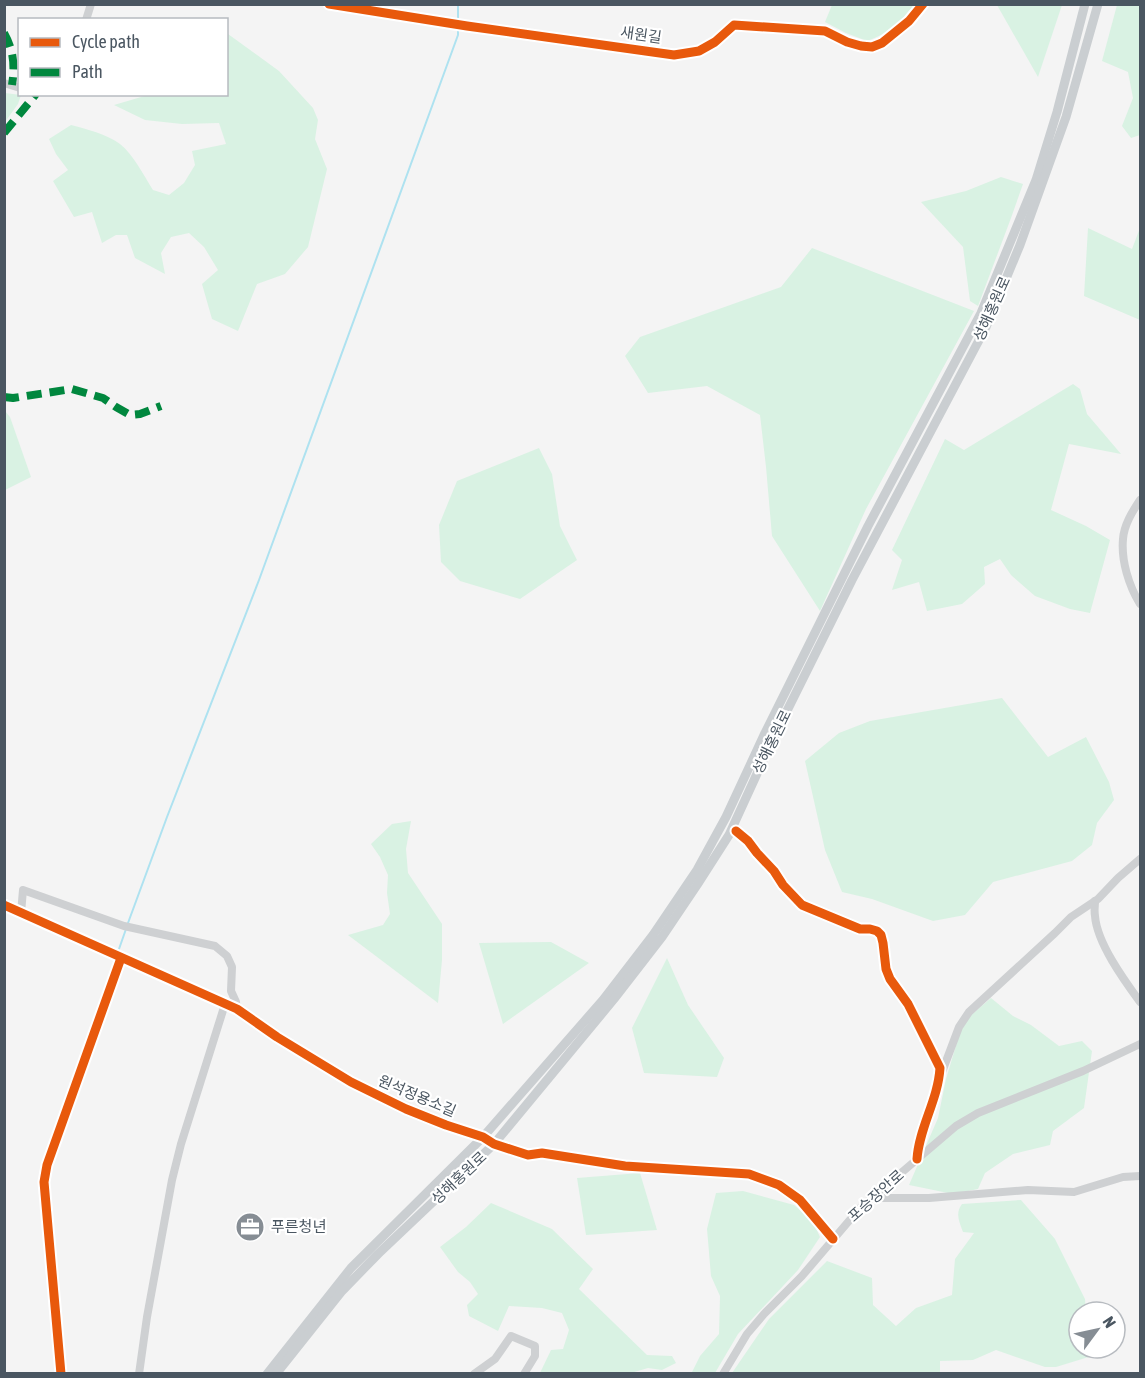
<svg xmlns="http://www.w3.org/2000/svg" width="1145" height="1378" viewBox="0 0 1145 1378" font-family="'Asap Condensed','Noto Sans KR',sans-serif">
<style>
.green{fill:#d9f2e3}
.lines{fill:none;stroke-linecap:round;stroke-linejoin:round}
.stream{stroke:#aee2f0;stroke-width:2}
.minor{stroke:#ced0d2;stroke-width:8}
.major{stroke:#caced1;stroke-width:9}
.quiet{stroke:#00873e;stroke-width:8;stroke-dasharray:15 8;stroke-linecap:butt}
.cycleway-casing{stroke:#fff;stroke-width:13}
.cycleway{stroke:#e8590c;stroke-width:9}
.labels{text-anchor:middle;stroke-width:4.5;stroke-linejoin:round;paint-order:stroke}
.street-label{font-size:15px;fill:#4a5661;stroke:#fff}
.poi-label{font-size:15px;fill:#4a5661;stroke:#fff;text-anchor:start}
</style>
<rect width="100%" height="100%" fill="#f4f4f4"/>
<!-- green -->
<g class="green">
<path d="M832 5 833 4 914 5C903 20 886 35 867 41L846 33 825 22Z"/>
<path d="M997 5H1062L1038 77Z"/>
<path d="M1117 5H1140V135L1131 138 1122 126 1133 98 1128 72 1102 61Z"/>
<path d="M228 34 279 71 313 108 318 120 315 139 327 169 308 247 285 274 257 284 238 331 212 319 202 284 218 270 204 247 189 233 171 237 161 253 165 274 135 258 127 235H116L102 243 92 212 74 217 53 181 68 170 56 154 49 139 71 125C86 129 107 134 120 144 133 154 144 176 153 190L169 195 184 183 195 165 192 151 226 144 219 123 182 124 145 120 114 105 148 95 226 94Z"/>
<path d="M5 93 21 95 18 104 5 122Z"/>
<path d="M1001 177 1023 184 1011 218 978 306 970 301 963 247 921 202 966 191Z"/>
<path d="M1088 228 1132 249 1140 228V320L1084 296Z"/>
<path d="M812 248 974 311 866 509 820 611 772 536 766 467 760 415 707 386 648 393 625 356 640 337 781 287Z"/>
<path d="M1073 384 1080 389 1087 414 1121 454 1069 444 1051 510 1086 526 1110 540 1090 613 1070 609 1035 596 1011 575 1000 559 984 567 985 584 962 604 927 611 919 582 892 590 902 560 892 550 945 439 964 450Z"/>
<path d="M5 411 10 417 31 477 5 490Z"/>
<path d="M539 448 552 474 560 526 577 560 520 599 460 581 441 562 439 525 457 481Z"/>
<path d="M1002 698 1048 757 1086 737 1109 782 1114 800 1097 823 1092 845 1072 861 993 882 965 915 933 921 872 899 842 892 825 850 805 761 839 733 870 721Z"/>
<path d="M411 821 406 849 408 873 442 924V960L438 1003 348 935 383 925 390 914 387 893 388 875 380 857 371 844 392 824Z"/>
<path d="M551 942 589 963 503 1024 479 943Z"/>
<path d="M667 958 688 1005 724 1058 717 1077 644 1073 632 1028Z"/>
<path d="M991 998 1013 1016 1031 1025 1059 1046 1082 1041 1092 1051 1084 1108 1053 1131 1050 1145 1013 1154 985 1173 978 1189 953 1194 909 1185 938 1118 946 1079 963 1022Z"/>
<path d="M640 1173 657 1230 586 1235 577 1178Z"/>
<path d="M743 1191 794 1205 812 1220 820 1237 798 1270 738 1334 715 1373 691 1374 700 1356 719 1334 720 1296 711 1276 707 1229 716 1193Z"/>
<path d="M1021 1200 1055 1239 1085 1299 1086 1312H1079V1348H1094L1095 1355 1056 1367H1045L996 1350 973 1360 940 1361V1373H732L769 1319 827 1261 872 1278 873 1305 896 1326 916 1308 952 1295 955 1259 974 1233 963 1232C959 1221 955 1213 962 1204Z"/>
<path d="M491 1203 552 1229 593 1269 579 1289 647 1355 672 1356 676 1363 662 1370 648 1368 631 1373H540L551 1350 563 1349 569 1330 562 1313 542 1308 509 1306 498 1331 469 1316 467 1305 478 1294 470 1282 458 1272 440 1247 466 1227Z"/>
</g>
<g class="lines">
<!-- stream -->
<g class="stream">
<path d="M128 923 167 817 259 580 458 35V4"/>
<path d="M119 949 126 929"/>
</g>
<!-- minor -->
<g class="minor">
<path d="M329 4 467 26 674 55 699 51 715 42 734 25 825 31 847 42 861 46 872 47 882 43 909 21 923 4"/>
<path d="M86 20 91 4"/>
<path d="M4 83 20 88"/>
<path d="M1140 500C1132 512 1124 525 1123 539 1121 561 1129 586 1140 604"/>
<path d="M736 831 748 841 757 853 774 871 783 885 802 905 860 929H870L877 931 881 935 883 943 886 969 890 979 908 1004 940 1068C938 1100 919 1128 917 1159"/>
<path d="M1095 901C1095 906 1094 911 1095 916 1097 943 1124 980 1140 1002"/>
<path d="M4 905 237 1009 277 1037 351 1082 406 1109 446 1125 483 1137 494 1144 528 1155 542 1153 625 1166 749 1174 779 1185 800 1200 833 1239"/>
<path d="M21 913 23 890 124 926 215 946 227 956 232 967 231 991 236 1002 237 1009"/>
<path d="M942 1072 959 1027 969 1012 1055 933 1071 917 1098 899 1118 878 1140 859"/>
<path d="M870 1198H929L1028 1190 1074 1192 1123 1177 1140 1176"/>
<path d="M61 1374 44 1182 47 1165 121 958"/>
<path d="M139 1374 147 1317 172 1180 181 1144 225 1004"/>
<path d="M474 1374 495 1359 511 1336 535 1346V1356L524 1374"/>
<path d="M723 1374 747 1334 764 1314 802 1276 860 1208 956 1126 978 1113 1083 1071 1140 1044"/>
</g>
<!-- major -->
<g class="major">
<path d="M267 1374 351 1268 483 1137 603 1000 653 935 697 870 726 817 765 733 868 526 981 313 1036 180 1057 112 1085 4"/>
<path d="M276 1374 342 1291 378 1254 494 1144 614 999 662 937 697 885 729 835 771 743 852 580 986 327 1020 245 1066 117 1098 4"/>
</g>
<!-- quiet -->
<g class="quiet">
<path d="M4 33C14 51 15 66 12 85"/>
<path d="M4 133 36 94"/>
<path d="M4 397 13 398 72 389 103 398 116 407 130 415 140 414 161 406"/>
</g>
<!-- cycleway casing -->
<g class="cycleway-casing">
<g id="cycleway">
<path d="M329 4 467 26 674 55 699 51 715 42 734 25 825 31 847 42 861 46 872 47 882 43 909 21 923 4"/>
<path d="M736 831 748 841 757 853 774 871 783 885 802 905 860 929H870L877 931 881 935 883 943 886 969 890 979 908 1004 940 1068C938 1100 919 1128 917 1159"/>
<path d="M4 905 237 1009 277 1037 351 1082 406 1109 446 1125 483 1137 494 1144 528 1155 542 1153 625 1166 749 1174 779 1185 800 1200 833 1239"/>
<path d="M61 1374 44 1182 47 1165 121 958"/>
</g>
</g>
<!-- cycleway -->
<use href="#cycleway" class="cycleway"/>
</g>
<!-- icons -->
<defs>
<g id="office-disc" transform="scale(1.5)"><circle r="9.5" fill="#868d94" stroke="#fff"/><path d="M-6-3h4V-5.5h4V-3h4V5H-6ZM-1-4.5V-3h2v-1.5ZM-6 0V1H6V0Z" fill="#fff"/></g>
</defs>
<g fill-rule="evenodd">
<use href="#office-disc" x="250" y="1227"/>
</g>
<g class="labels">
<!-- street labels -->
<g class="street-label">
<text transform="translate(641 35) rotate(8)" y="5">새원길</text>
<text transform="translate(992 309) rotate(-66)" y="5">성해홍원로</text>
<text transform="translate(772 742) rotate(-64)" y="5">성해홍원로</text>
<text transform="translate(417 1096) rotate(23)" y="5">원석정용소길</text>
<text transform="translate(459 1178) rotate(-43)" y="5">성해홍원로</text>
<text transform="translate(876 1196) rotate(-42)" y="5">포승장안로</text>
</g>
<!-- poi labels -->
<g class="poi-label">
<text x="271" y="1232">푸른청년</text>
</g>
</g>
<!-- border -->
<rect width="1145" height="1378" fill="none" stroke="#4a5661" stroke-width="12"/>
<!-- legend -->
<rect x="18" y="18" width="210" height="78" fill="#ffffff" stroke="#b7bbc0" stroke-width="1.5"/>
<rect x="30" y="38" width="30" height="9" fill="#e8590c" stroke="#b7bbc0" stroke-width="1.5"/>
<text x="72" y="48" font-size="18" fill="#4a5661">Cycle path</text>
<rect x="30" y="68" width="30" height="9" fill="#00873e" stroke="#b7bbc0" stroke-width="1.5"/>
<text x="72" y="78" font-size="18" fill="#4a5661">Path</text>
<!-- north arrow -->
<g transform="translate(1097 1330) rotate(57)"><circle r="28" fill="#ffffff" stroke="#b7bbc0" stroke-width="1.5"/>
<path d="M0-4.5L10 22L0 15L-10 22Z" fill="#868d94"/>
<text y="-9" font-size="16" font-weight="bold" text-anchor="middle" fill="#4a5661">N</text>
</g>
</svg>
